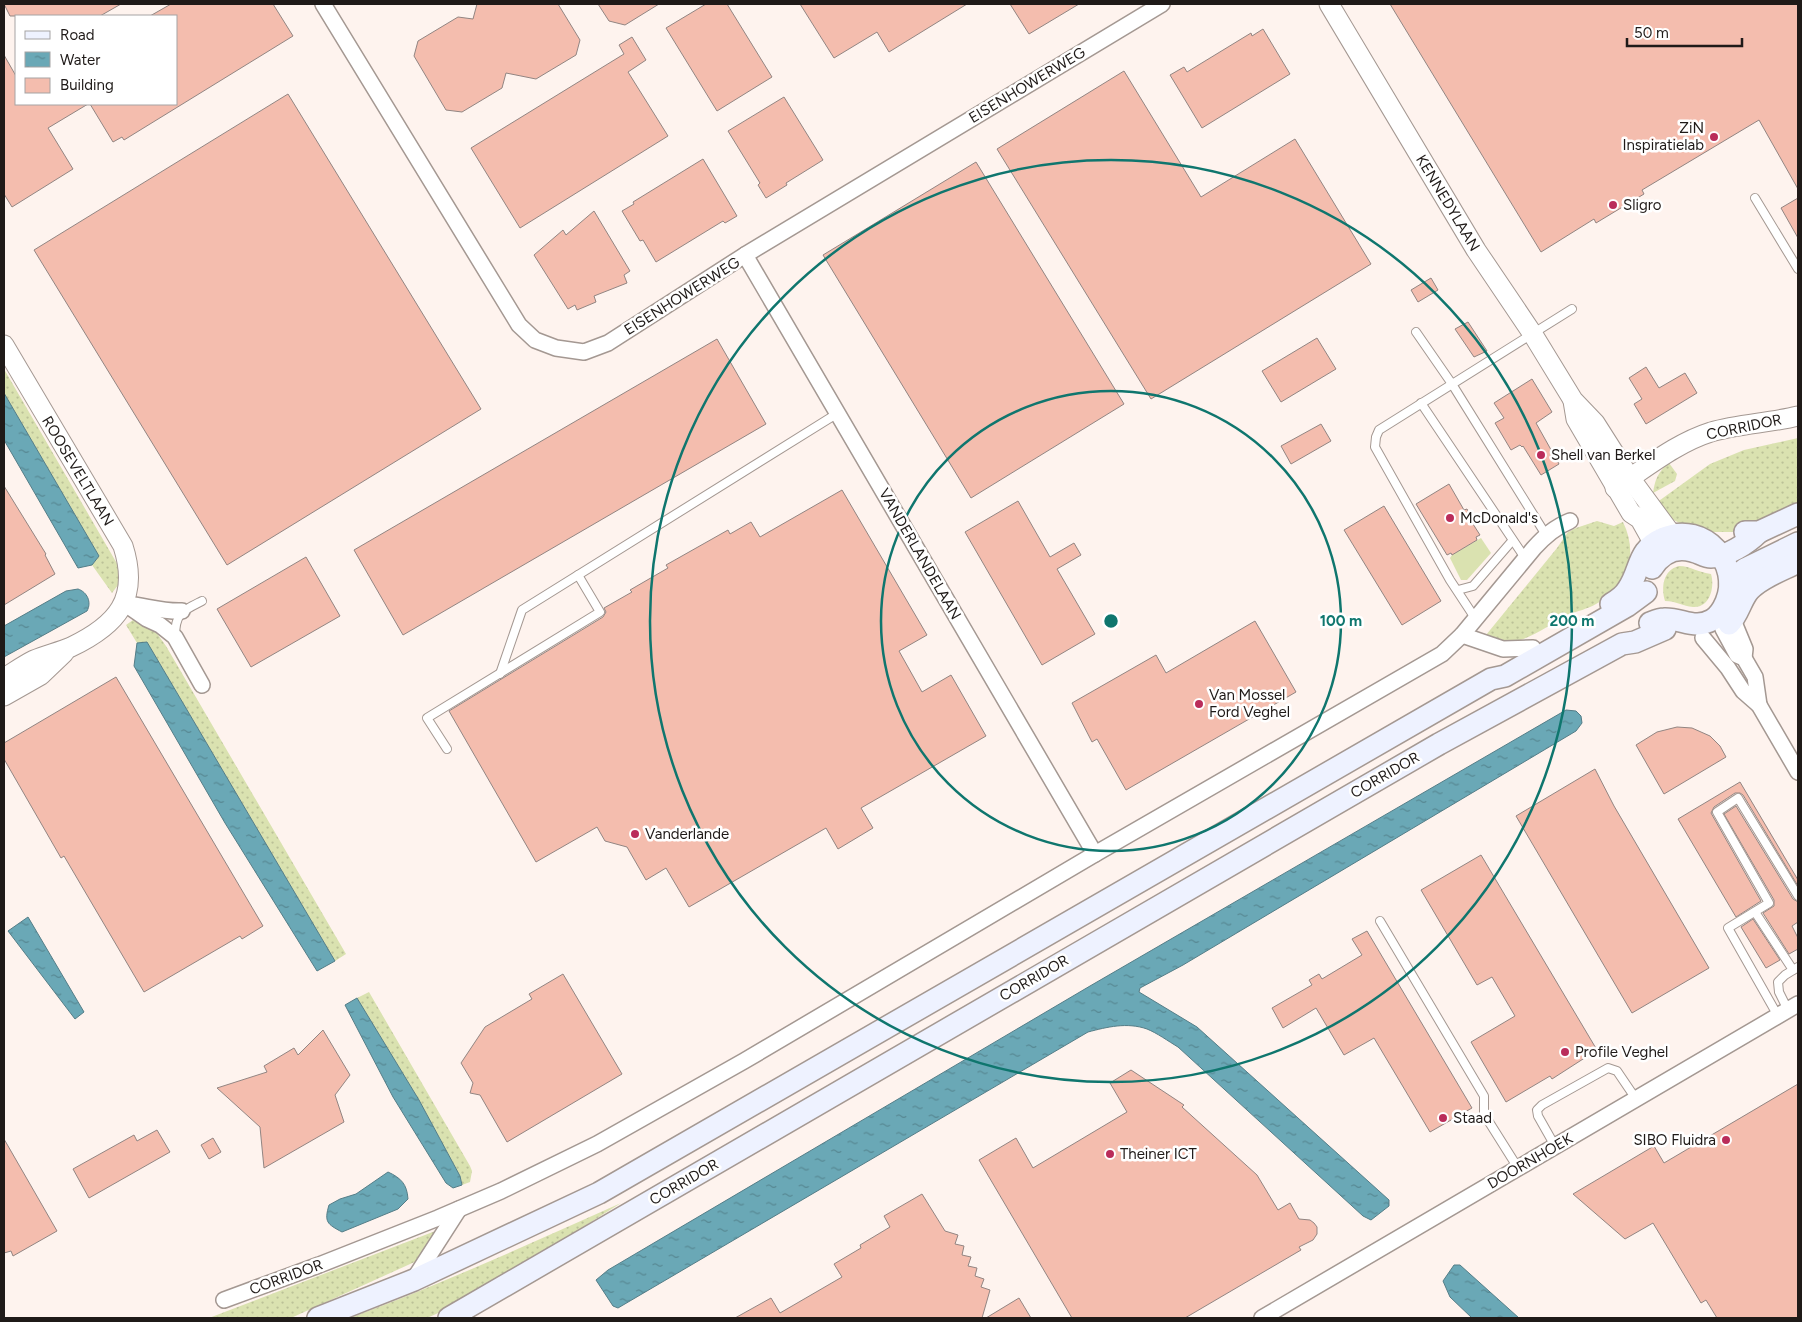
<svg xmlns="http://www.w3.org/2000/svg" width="1802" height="1322" viewBox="0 0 1802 1322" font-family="Figtree,sans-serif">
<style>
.grass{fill:url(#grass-dots)}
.park{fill:#dae2b0}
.water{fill:url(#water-ripples);stroke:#547d87}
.building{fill:#f4bdae;stroke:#928582}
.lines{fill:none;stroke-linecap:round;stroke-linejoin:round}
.service-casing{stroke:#a49892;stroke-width:10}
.minor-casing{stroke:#a49892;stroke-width:18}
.tertiary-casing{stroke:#a49892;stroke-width:21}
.secondary-casing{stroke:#a49892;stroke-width:24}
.service{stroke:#fff;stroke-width:8}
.minor{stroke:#fff;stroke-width:15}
.tertiary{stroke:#fff;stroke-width:19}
.secondary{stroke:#eef2ff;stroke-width:21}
.ring{fill:none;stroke:#0f766e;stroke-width:2.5}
.poi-dot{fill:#ba2c5a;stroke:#fff;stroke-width:2}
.labels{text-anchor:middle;stroke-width:5;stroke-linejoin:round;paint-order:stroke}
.street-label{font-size:15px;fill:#1f1a18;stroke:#fff}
.poi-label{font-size:15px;fill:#1f1a18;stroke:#fff;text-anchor:start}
.centre{fill:#0f766e;stroke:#fff;stroke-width:2.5}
.ring-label{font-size:15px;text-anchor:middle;font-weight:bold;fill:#0f766e;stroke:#fff;stroke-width:5;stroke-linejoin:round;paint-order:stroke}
</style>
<defs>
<pattern id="grass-dots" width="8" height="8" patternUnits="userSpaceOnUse" patternTransform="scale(1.25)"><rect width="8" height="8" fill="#dae2b0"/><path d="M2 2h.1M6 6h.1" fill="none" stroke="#bbc197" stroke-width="1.8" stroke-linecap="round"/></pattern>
<pattern id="water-ripples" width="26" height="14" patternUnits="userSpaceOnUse" patternTransform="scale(1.25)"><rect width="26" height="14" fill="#6aa8b6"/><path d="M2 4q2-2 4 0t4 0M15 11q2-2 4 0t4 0" fill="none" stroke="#578893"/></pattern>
</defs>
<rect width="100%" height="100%" fill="#fef3ee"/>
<!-- grass -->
<g class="grass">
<path d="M4 369 119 567 118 585 112 593 92 565 99 556 4 393Z"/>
<path d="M1798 438V504L1732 532H1709L1687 527 1666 516 1656 503 1710 464 1744 450Z"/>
<path d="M1669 463 1677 474 1675 481 1653 493C1655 479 1658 472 1669 463Z"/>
<path d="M1597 521 1614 526 1623 522C1639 555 1628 587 1596 604 1588 609 1577 611 1568 615 1543 627 1514 655 1486 635L1557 548 1568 532 1576 528Z"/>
<path d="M1679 566C1690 566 1700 573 1711 574 1715 587 1710 608 1693 607 1683 606 1676 601 1665 601 1661 587 1663 570 1679 566Z"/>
<path d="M133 620 156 632 166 646 346 954 335 961 147 642 137 643 126 625Z"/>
<path d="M369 992 470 1166 472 1171 470 1182 462 1185 460 1176 419 1100 357 998Z"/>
<path d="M621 1203 506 1276 454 1306 427 1318H350C442 1284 531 1243 621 1203Z"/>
<path d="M438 1230 419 1260 291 1318H209Z"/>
</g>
<!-- park -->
<path class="park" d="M1481 538 1491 553 1467 580H1461L1450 558 1452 555Z"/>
<!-- water -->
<g class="water">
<path d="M4 393 99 556 92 565 78 568 4 440Z"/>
<path d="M78 589C87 592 92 602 87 611L4 657V626L66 591Z"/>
<path d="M147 642 335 961 317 971 225 823 134 666 137 643Z"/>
<path d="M1566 710 1576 711 1581 716 1582 723 1576 731 1183 965 1140 988 1139 992 1197 1027 1389 1200V1206L1371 1220 1363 1216 1178 1047C1168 1041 1157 1033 1147 1029 1127 1022 1107 1027 1088 1032L618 1308 613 1306 596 1280 608 1270 1090 986Z"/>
<path d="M28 917 84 1012 75 1019 8 931Z"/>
<path d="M357 998 419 1100 460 1176 462 1185 453 1188 446 1183 393 1097 345 1005Z"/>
<path d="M388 1172C401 1178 407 1184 408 1199L398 1209 342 1232C327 1224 324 1222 329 1205L340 1199 356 1194Z"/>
<path d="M1454 1265H1460L1519 1318H1472L1450 1297 1443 1281Z"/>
</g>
<!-- building -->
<g class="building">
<path d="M4 4H121L100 16H10Z"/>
<path d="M171 4H273L293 36 124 140 122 137 113 142 90 104H176V16H150Z"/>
<path d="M477 4H558L580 40 576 55 536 79 506 73 502 88 462 112 446 110 414 56 418 41 458 17 473 19Z"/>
<path d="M598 4H659L625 25 609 21Z"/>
<path d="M706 4H727L772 77 717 111 666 28Z"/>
<path d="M800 4H967L889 52 877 32 834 58Z"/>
<path d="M1010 4H1079L1029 34Z"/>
<path d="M1390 4H1798V189L1759 120 1642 190 1644 194 1596 223 1594 219 1541 252Z"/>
<path d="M1263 29 1290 74 1202 128 1170 75 1184 67 1187 72 1251 33 1252 36Z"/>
<path d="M632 37 646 60 628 72 668 136 520 228 471 148 624 54 619 45Z"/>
<path d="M4 55 16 76V104H88L48 128 73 169 12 207 4 194Z"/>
<path d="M1124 71 1201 197 1295 139 1371 264 1151 399 997 149Z"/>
<path d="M288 94 481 409 227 565 34 250Z"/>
<path d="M784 97 823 160 786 183 787 185 766 198 758 185 760 183 728 131Z"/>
<path d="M703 159 737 216 725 223 723 221 656 262 643 240 640 241 622 211 634 204 633 202Z"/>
<path d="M976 162 1124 404 971 498 823 255Z"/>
<path d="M1798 198V238L1781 208Z"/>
<path d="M594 211 630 271 624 275 627 283 594 296 596 302 577 310 575 305 568 309 534 255 563 230 566 235Z"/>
<path d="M1431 278 1438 290 1418 302 1411 290Z"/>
<path d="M1468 322 1487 351 1474 357 1455 329Z"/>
<path d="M1317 338 1336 369 1281 402 1262 371Z"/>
<path d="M717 339 766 424 403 635 354 550Z"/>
<path d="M1646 367 1659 388 1685 373 1697 393 1646 424 1634 404 1642 399 1629 378Z"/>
<path d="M1532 379 1552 412 1536 423 1559 464 1541 475 1523 446 1522 447 1520 445 1511 450 1495 423 1504 418 1494 403Z"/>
<path d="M1321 424 1331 441 1291 464 1281 446Z"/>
<path d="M1449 484 1464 510 1467 509 1475 523 1473 524 1480 535 1476 537 1477 540 1452 555 1451 553 1447 555 1416 504Z"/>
<path d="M4 486 46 554 45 555 55 574 4 605Z"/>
<path d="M842 490 927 635 899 651 922 692 951 675 986 736 861 808 873 828 838 849 826 828 689 907 666 868 646 880 627 847 605 841 597 827 536 862 449 711 603 617 606 612 604 608 632 592 630 590 668 568 666 565 728 530 730 534 751 522 760 537Z"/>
<path d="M1018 501 1050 557 1074 543 1081 555 1057 569 1095 634 1042 665 965 532Z"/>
<path d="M1384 506 1441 601 1402 625 1344 530Z"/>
<path d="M306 557 340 616 251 667 217 609Z"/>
<path d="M1255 621 1296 692 1126 790 1097 739 1092 742 1072 703 1156 655 1166 673Z"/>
<path d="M116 677 263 926 242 939 240 936 144 992 64 856 61 858 4 759V743Z"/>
<path d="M1677 727 1692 728 1710 736 1720 746 1726 757 1664 794 1636 745 1657 732Z"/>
<path d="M1595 769 1614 806 1709 968 1632 1013 1516 816Z"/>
<path d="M1740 782 1798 880V886L1743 795 1740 793H1735L1714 807 1711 813 1761 901 1736 917 1678 819Z"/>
<path d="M1736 806 1793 899 1798 902V922L1792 926 1798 938V949L1789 954 1763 913 1774 906V900L1724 814Z"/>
<path d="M1481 855 1597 1050 1552 1079 1550 1076 1506 1102 1471 1042 1515 1016 1492 977 1477 985 1421 890Z"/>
<path d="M1753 919 1780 960 1766 968 1741 927Z"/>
<path d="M1367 931 1472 1108 1430 1132 1374 1038 1344 1055 1316 1008 1283 1028 1272 1008 1312 985 1309 980 1319 974 1322 979 1362 955 1352 939Z"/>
<path d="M563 974 622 1074 507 1142 480 1095 470 1093 473 1083 461 1063 485 1027 532 999 529 994Z"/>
<path d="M323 1030 350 1075 335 1095 344 1122 264 1168 260 1127 217 1088 267 1072 264 1066 294 1048 298 1055Z"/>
<path d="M1131 1070 1184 1105 1182 1107 1257 1175 1278 1210 1290 1203 1299 1219 1310 1220 1314 1223 1317 1227V1234L1313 1240 1299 1247 1301 1250 1185 1318H1072L979 1160 1016 1138 1033 1168 1127 1112 1110 1083Z"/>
<path d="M1798 1084V1318H1717L1706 1300 1701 1303 1653 1223 1625 1239 1573 1194 1654 1146 1664 1163Z"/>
<path d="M157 1130 170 1152 89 1198 73 1169 134 1135 137 1141Z"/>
<path d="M213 1138 221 1152 209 1159 201 1145Z"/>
<path d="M4 1139 57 1231 13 1256 11 1251 4 1253Z"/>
<path d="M922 1194 945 1231 958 1235 955 1244 964 1246 962 1255 971 1257 968 1266 977 1268 975 1276 984 1279 981 1287 990 1290 982 1318H735L771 1298 780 1313 842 1277 834 1264 861 1248 860 1245 890 1227 884 1216Z"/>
<path d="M1019 1298 1031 1318H986Z"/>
</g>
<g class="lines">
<!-- service casing -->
<g class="service-casing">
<g id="service">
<path d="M1755 198 1798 269"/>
<path d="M1416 332 1452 384 1546 535"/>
<path d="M1421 403 1525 558"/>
<path d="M1458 590 1473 586 1512 541"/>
<path d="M1475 618 1450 580 1375 447 1376 437 1379 430 1572 309"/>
<path d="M175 637C175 613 182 611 202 601"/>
<path d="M500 674 522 610 838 413"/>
<path d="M447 749 427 718 600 612 578 575"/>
<path d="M1755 912 1793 970"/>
<path d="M1380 921 1484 1096V1114L1518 1168"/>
<path d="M1788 1010 1779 992 1778 982 1785 975 1798 967"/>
<path d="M1778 1016 1728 928 1769 903 1717 812 1738 798 1798 896"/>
<path d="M1555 1146 1538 1116 1537 1110 1542 1105 1608 1068 1617 1071 1636 1099"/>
</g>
</g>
<!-- minor casing -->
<g class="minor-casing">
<g id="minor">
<path d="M323 4 519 325 535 340 556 348 584 352 608 343 745 255 1162 4"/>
<path d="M745 255 1095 854"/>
<path d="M124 603 147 619 160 625 175 637 202 685"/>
<path d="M127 604C146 606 163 612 182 611"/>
<path d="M1733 620 1745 649 1744 658"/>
<path d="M1723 629 1737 655 1744 658 1755 677 1759 705"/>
<path d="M1462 635 1503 649 1533 648"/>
<path d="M1703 638 1728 668 1743 691 1759 705 1798 772"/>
<path d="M414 1279 459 1209"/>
<path d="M224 1300 319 1265 438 1218 501 1191 597 1144 744 1061 1095 854 1442 654 1462 635 1534 548C1545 536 1555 527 1570 521"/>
<path d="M1262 1318 1798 1004"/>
</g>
</g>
<!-- tertiary casing -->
<g class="tertiary-casing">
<g id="tertiary">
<path d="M1329 4 1476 250 1532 333 1573 400 1595 423 1630 478 1672 535"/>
<path d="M4 345 123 546C140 599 117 625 71 647 59 652 46 655 34 660 24 665 14 672 4 678"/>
<path d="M1573 401 1576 419 1631 513 1640 519 1654 544"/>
<path d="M1615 488C1646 468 1676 443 1711 432 1739 424 1770 423 1798 416"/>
<path d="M4 696 41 675 64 653"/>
</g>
</g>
<!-- secondary casing -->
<g class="secondary-casing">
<g id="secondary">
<path d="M1745 532H1759L1798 514"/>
<path d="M1652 568C1661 554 1675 546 1692 551 1699 552 1704 557 1711 557 1727 557 1748 543 1759 532"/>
<path d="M1730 581 1745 569 1798 543"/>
<path d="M1611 604C1618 600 1624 596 1628 589 1642 568 1636 550 1664 538 1704 521 1742 564 1726 602 1723 609 1719 616 1712 620 1694 630 1682 618 1664 619 1659 619 1655 621 1650 623"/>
<path d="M1729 624C1738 615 1740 603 1747 593 1757 579 1783 570 1798 562"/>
<path d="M318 1318 414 1280 599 1193 1491 679 1505 676 1627 606 1646 592"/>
<path d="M449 1318 1439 744 1622 644 1635 642 1665 629"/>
</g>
</g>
<!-- service -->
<use href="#service" class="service"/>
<!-- minor -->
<use href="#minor" class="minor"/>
<!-- tertiary -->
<use href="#tertiary" class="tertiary"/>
<!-- secondary -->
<use href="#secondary" class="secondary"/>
</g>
<!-- distance rings -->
<g class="ring">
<circle cx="1111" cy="621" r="230"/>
<circle cx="1111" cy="621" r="461"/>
</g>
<!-- markers -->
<g class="poi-dot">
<circle cx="1714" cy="137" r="5"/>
<circle cx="1613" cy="205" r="5"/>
<circle cx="1541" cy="455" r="5"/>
<circle cx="1450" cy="518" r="5"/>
<circle cx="1199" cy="704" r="5"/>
<circle cx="635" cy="834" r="5"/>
<circle cx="1565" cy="1052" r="5"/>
<circle cx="1443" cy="1118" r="5"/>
<circle cx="1726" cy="1140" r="5"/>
<circle cx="1110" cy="1154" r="5"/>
</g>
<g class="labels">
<!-- street labels -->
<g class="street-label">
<text transform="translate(1027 85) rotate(-31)" y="5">EISENHOWERWEG</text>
<text transform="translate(1448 203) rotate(59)" y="5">KENNEDYLAAN</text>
<text transform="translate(682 296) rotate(-32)" y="5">EISENHOWERWEG</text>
<text transform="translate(1744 427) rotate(-12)" y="5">CORRIDOR</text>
<text transform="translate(78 471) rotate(59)" y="5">ROOSEVELTLAAN</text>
<text transform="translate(920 554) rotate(60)" y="5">VANDERLANDELAAN</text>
<text transform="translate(1385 775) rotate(-30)" y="5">CORRIDOR</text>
<text transform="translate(1034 978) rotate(-30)" y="5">CORRIDOR</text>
<text transform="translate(1530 1161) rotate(-30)" y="5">DOORNHOEK</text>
<text transform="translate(684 1182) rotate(-30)" y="5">CORRIDOR</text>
<text transform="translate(286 1277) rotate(-20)" y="5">CORRIDOR</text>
</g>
<!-- poi labels -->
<g class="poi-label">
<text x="1704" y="133" text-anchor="end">ZiN<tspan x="1704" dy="17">Inspiratielab</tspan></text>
<text x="1623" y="210">Sligro</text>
<text x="1551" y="460">Shell van Berkel</text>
<text x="1460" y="523">McDonald's</text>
<text x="1209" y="700">Van Mossel<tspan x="1209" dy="17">Ford Veghel</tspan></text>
<text x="645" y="839">Vanderlande</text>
<text x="1575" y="1057">Profile Veghel</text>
<text x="1453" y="1123">Staad</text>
<text x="1716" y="1145" text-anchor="end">SIBO Fluidra</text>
<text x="1120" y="1159">Theiner ICT</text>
</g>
</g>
<circle cx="1111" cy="621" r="8" class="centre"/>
<g class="ring-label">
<text x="1341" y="626">100 m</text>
<text x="1572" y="626">200 m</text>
</g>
<!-- border -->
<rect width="1802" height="1322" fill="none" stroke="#1f1a18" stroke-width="10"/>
<!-- legend -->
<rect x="15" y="15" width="162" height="90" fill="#ffffff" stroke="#a5a3a3"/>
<rect x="25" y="31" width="25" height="8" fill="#eef2ff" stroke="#a5a3a3"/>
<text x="60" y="40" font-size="15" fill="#1f1a18">Road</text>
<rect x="25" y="52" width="25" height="15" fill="url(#water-ripples)" stroke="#a5a3a3"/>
<text x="60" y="65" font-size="15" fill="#1f1a18">Water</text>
<rect x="25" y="78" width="25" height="15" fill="#f4bdae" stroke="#a5a3a3"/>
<text x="60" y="90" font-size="15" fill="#1f1a18">Building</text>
<!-- scale -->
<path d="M1627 38v8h115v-8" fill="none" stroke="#1f1a18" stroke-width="2.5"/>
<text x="1634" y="38" font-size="15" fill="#1f1a18" stroke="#ffffff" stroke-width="4" paint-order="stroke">50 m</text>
</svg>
